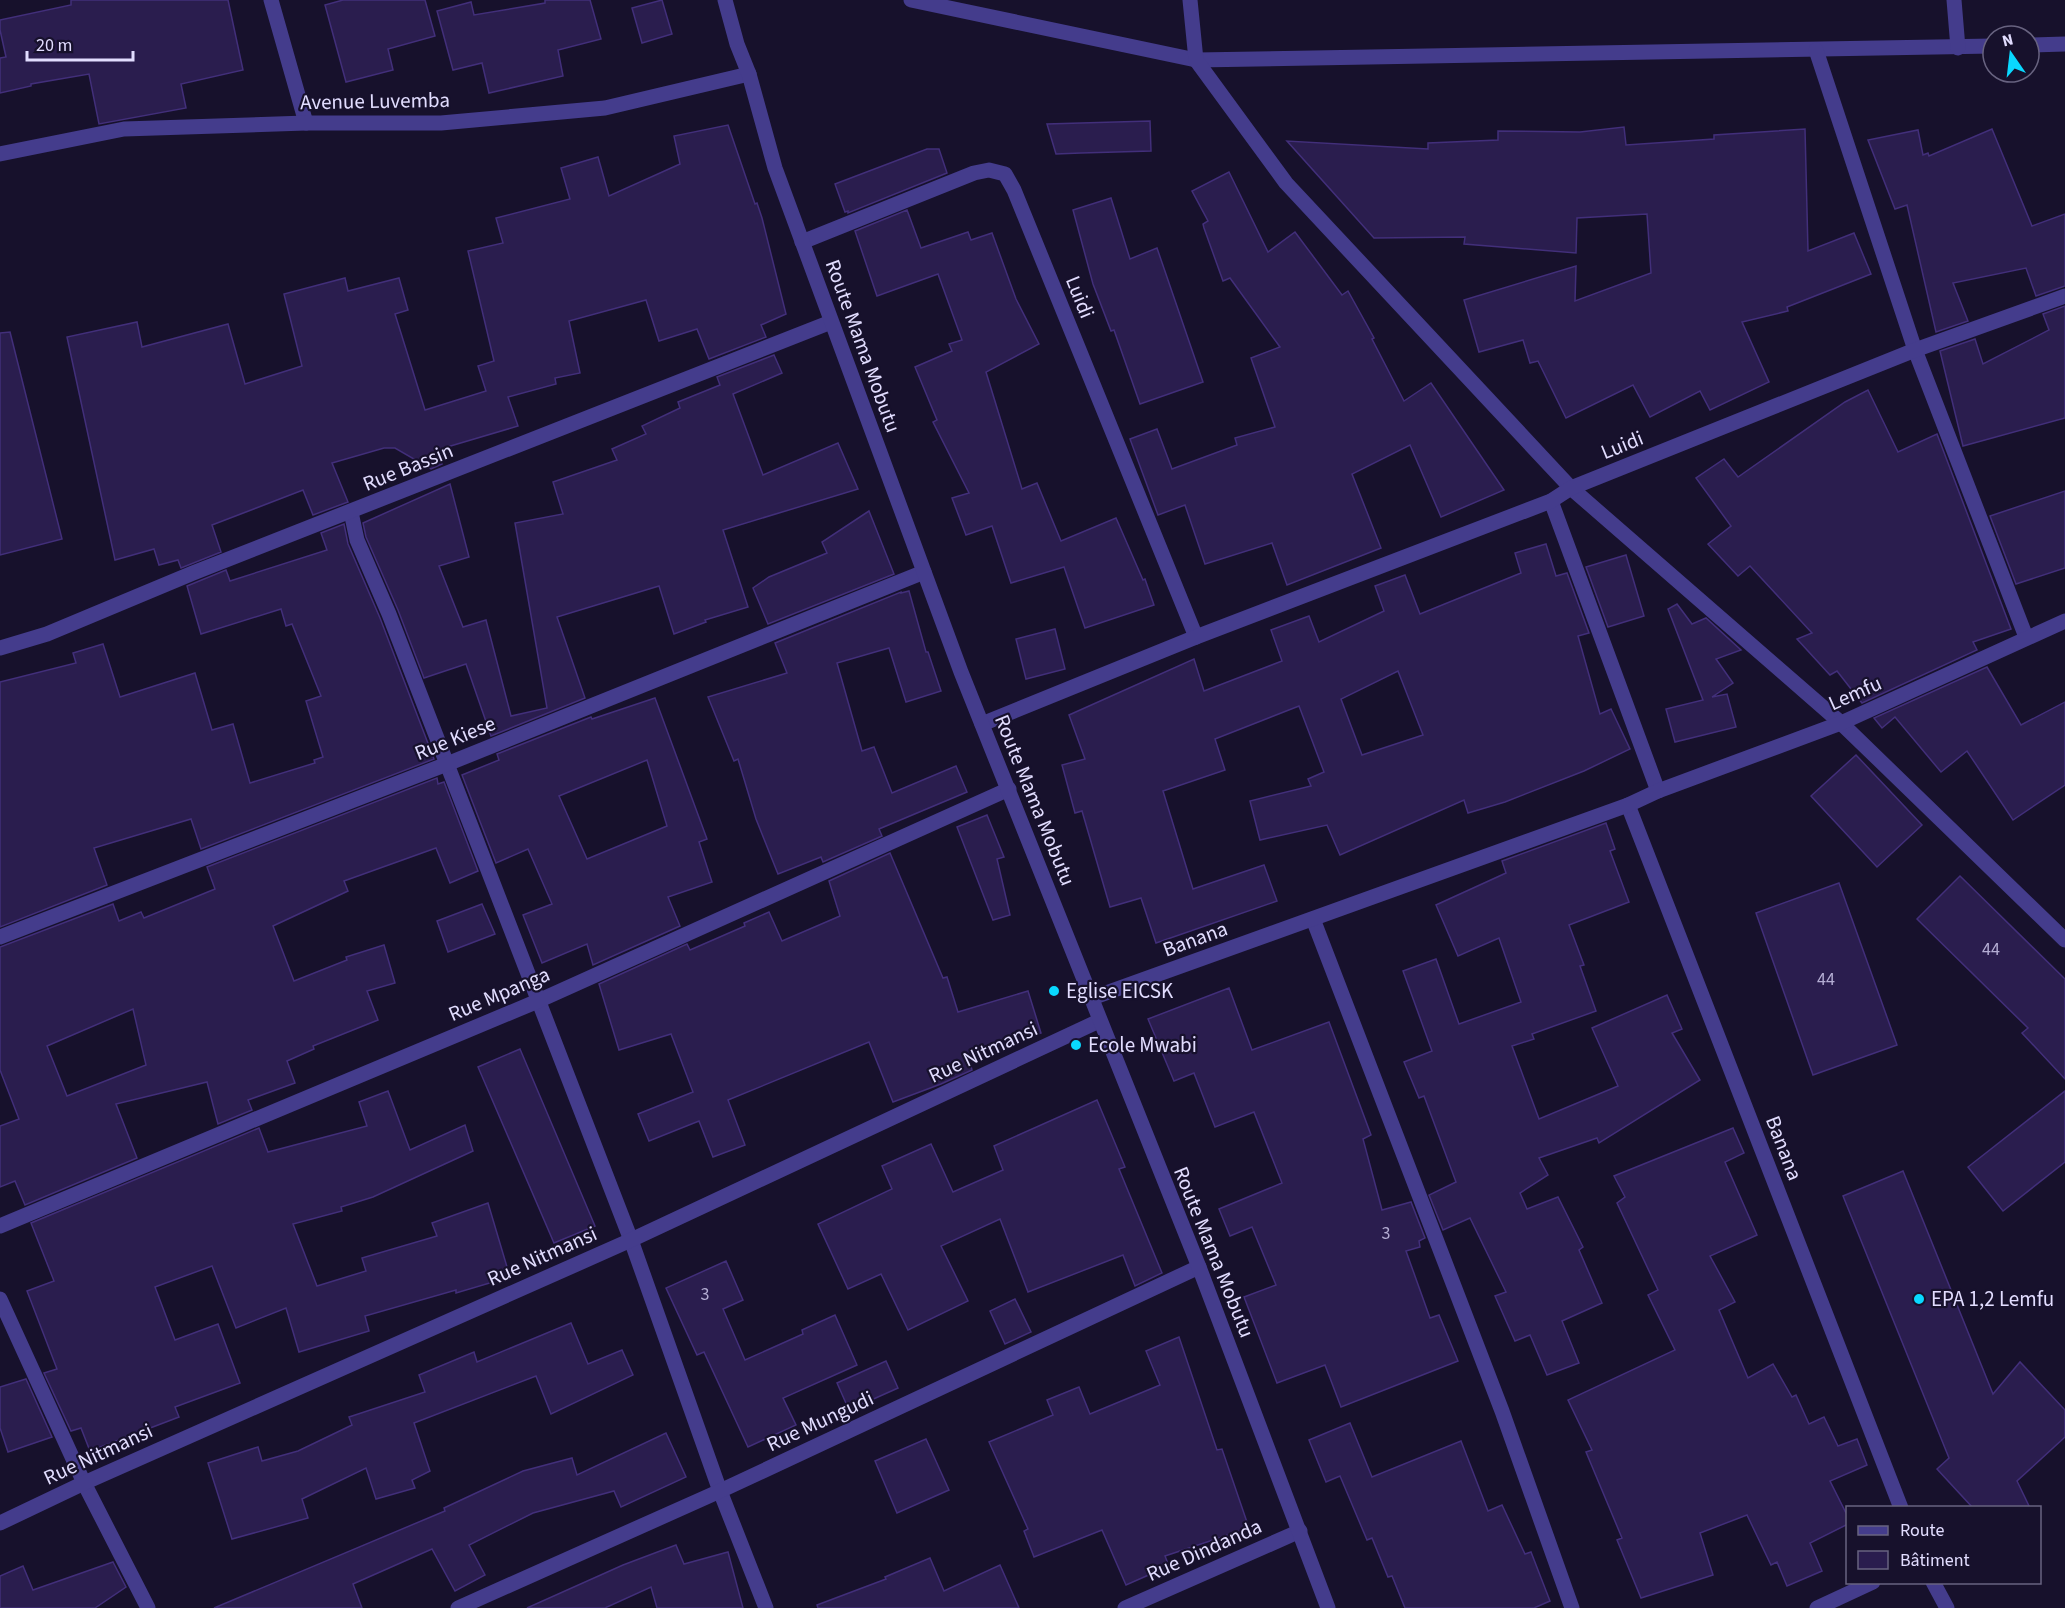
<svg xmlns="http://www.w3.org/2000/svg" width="2065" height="1608" viewBox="0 0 2065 1608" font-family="'Source Sans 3',sans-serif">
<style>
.building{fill:#2a1d4e;stroke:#422f7a;stroke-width:1.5;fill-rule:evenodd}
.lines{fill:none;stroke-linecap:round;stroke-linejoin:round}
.minor{stroke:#443c8c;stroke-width:15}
.tertiary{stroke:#443c8c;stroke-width:15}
.poi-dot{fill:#09d8ff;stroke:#17112c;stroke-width:2}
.labels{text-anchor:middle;stroke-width:4.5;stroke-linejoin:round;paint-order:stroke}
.number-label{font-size:18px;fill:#b4add3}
.street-label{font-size:21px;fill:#e2ddff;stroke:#17112c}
.poi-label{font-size:21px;fill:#e2ddff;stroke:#17112c;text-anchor:start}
</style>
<rect width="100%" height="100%" fill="#17112c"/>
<!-- building -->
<g class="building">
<path d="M71 0H228L243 70 181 84 186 108 99 124 89 74 31 84V86L0 93V58L6 57 0 30V20L71 5Z"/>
<path d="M343 0H425L435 36 388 49 393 70 346 82 325 5Z"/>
<path d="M545 0H590L601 39 558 50 563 76 489 93 482 63 453 70 437 11 471 2 474 15 545 3Z"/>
<path d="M662 0 672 34 642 43 632 8Z"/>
<path d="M1150 121 1151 151 1081 153 1056 154 1047 124Z"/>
<path d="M728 125 755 204 757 203 762 218 786 314 761 325 766 337 709 359 697 329 659 341 646 300 569 321 580 373 555 378 556 384 508 397 518 426 437 450 442 464 431 469 395 448H384L332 463 348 502 313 515 303 490 212 525 221 552 181 568 178 560 159 565 154 549 115 560 67 337 137 322 142 347 228 324 245 384 302 366 284 294 345 278 348 291 399 278 408 310 395 314 425 410 486 391 478 366 494 361 468 251 503 243 496 218 570 199 561 168 598 157 609 196 680 164 674 136Z"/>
<path d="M1624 127 1626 145 1714 139V135L1805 129 1808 251 1854 233 1871 274 1787 307 1788 311 1742 322 1769 382 1710 410 1700 391 1650 417 1633 385 1566 418 1538 361 1530 363 1523 340 1479 352 1464 300 1576 266 1575 301 1651 273 1647 214 1577 218 1576 253 1464 244 1465 237 1374 238 1287 141 1428 149V143L1498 140V131L1580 132Z"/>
<path d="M1992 129 2032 226 2065 214V286L2036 296 2026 268 1953 283 1968 321 1936 332 1907 205 1895 209 1868 140 1918 130 1923 155 1928 153 1929 156Z"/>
<path d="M927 149H939L947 173 848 213V211L845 212 835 184Z"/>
<path d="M1229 172 1268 252 1295 232 1342 295 1348 291 1374 338 1372 339 1404 401 1431 383 1504 490 1441 517 1410 445 1352 474 1381 548 1287 585 1272 543 1205 564 1185 505 1158 515 1130 439 1157 429 1172 469 1237 445 1235 438 1275 427 1251 358 1280 347 1230 278 1223 281 1204 228 1203 224 1208 221 1192 191Z"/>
<path d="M1111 198 1130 259 1157 248 1203 382 1140 404 1114 330 1111 331 1093 284 1073 210Z"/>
<path d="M907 210 921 248 968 232 971 240 992 233 1016 299 1039 344 986 372 1022 489 1037 483 1061 541 1116 518 1143 580 1145 579 1154 605 1085 628 1064 567 1011 583 992 526 966 535 952 498 969 493 933 422 937 420 915 367 952 351 949 344 962 340 938 274 877 296 855 231Z"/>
<path d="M2065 306V418L1963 446 1940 351 1975 339 1983 364 2049 330 2043 314Z"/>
<path d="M10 332 62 539 0 555V333Z"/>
<path d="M774 355 782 373 733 394 763 475 838 443 858 489 723 530 748 607 705 620 706 622 674 634 659 586 557 617 585 698 491 736 466 664 424 678 398 610 366 537 363 523 450 484 469 557 439 566 463 627 486 620 511 716 547 708 515 523 563 514 553 482 617 460 612 449 646 434 642 426 680 408 678 402 720 385 717 377Z"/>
<path d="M1868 390 1898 452 1937 434 2011 629 1973 642 1977 650 1862 703 1837 671 1830 675 1797 639 1812 633 1750 566 1738 576 1708 544 1731 526 1696 478 1724 459 1738 477 1845 402Z"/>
<path d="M2065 491V568L2016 584 1990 516Z"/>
<path d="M869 511 894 574 768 624 753 588 769 577 827 553 822 542Z"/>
<path d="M344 524 348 544 380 618 434 759 201 849 191 819 94 848 107 885 0 927V682L76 663 73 653 103 644 120 697 195 673 212 730 233 724 250 783 315 763 314 760 323 757 306 701 321 696 292 624 286 626 281 609 201 634 187 586 226 570 230 581 327 550 321 533Z"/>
<path d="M1546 544 1556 576 1567 573 1589 633 1578 636 1600 714 1611 709 1630 749 1584 771 1505 802 1468 813 1464 800 1340 855 1327 825 1260 840 1250 801 1311 786 1308 779 1324 772 1299 706 1215 739 1225 770 1163 791 1193 889 1264 865 1277 901 1156 943 1141 898 1110 907 1082 811 1075 813 1062 765 1085 759 1069 715 1194 659 1204 691 1282 661 1271 630 1309 616 1319 642 1384 611 1375 586 1405 575 1420 614 1521 573 1515 553ZM1398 671 1423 735 1362 755 1341 699Z"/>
<path d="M1626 555 1644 616 1608 627 1586 567Z"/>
<path d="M909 591 926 652H928L941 691 906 702 889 648 837 663 862 751 874 747 892 793 956 766 967 792 879 829 882 836 823 862 821 857 778 874 756 819 738 759 734 761 708 697 787 673 775 643 901 592V593Z"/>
<path d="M1677 604 1692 624 1706 618 1741 650 1716 659 1733 683 1712 697 1727 694 1736 727 1675 742 1666 709 1703 700 1668 609Z"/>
<path d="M1055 629 1065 669 1026 679 1016 639Z"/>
<path d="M1987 667 2021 725 2065 702V785L2013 820 1967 751 1941 772 1895 717 1882 728 1874 718Z"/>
<path d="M655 698 707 839 699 842 712 882 668 897 680 926 593 965 587 944 542 963 523 915 552 904 528 849 496 863 462 775 499 760 497 754 591 717 592 719ZM647 760 667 826 587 859 559 796Z"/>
<path d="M1856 755 1922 825 1877 867 1811 796Z"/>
<path d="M437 778 438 784 444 782 478 871 450 883 436 848 344 881 348 891 273 926 294 981 347 960 346 957 384 945 395 983 367 991 378 1020 313 1046 314 1049 287 1061 295 1083 248 1100 252 1110 218 1124 207 1082 116 1104 137 1158 25 1205 15 1181 0 1187V1126L19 1119 0 1070V947L113 904 119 921 141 912 144 918 215 889 207 867ZM133 1009 146 1065 67 1096 47 1046Z"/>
<path d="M987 815 1004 857 997 859 1010 915 993 920 957 827Z"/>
<path d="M1606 823 1615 849 1610 851 1629 902 1569 925 1584 965 1580 966 1596 1011 1532 1034 1534 1039 1512 1046 1539 1119 1618 1086 1592 1028 1667 995 1682 1029 1672 1033 1700 1080 1599 1143 1597 1138 1539 1158 1548 1175 1520 1193 1527 1209 1558 1197 1583 1247 1579 1250 1602 1303 1562 1321 1579 1363 1547 1375 1530 1335 1515 1341 1495 1296 1506 1292 1470 1218 1443 1230 1429 1195 1456 1182 1424 1096 1419 1098 1404 1062 1432 1051 1403 971 1436 959 1459 1024 1521 1002 1499 938 1458 956 1436 905 1506 873 1502 861Z"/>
<path d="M890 853 943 978 947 977 958 1012 1028 991 1041 1033 968 1055 972 1070 941 1084 893 1102 869 1042 728 1100 745 1145 713 1157 699 1121 649 1141 638 1114 693 1092 671 1034 619 1050 599 984 687 944 690 950 745 926 744 923 769 912 782 941 840 916 829 881Z"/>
<path d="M1960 876 2065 979V1079L2022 1033 2028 1028 1917 919Z"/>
<path d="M1839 883 1897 1045 1813 1075 1756 913Z"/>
<path d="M482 904 495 934 448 952 437 921Z"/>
<path d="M1229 988 1252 1050 1329 1022 1371 1135 1363 1139 1382 1210 1411 1202 1425 1238 1419 1241 1420 1247 1406 1251 1430 1318 1439 1315 1458 1361 1341 1407 1325 1365 1277 1383 1244 1297 1276 1285 1252 1227 1230 1236 1219 1209 1282 1183 1254 1112 1215 1127 1194 1073 1174 1081 1148 1019Z"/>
<path d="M520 1049 595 1226 554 1243 478 1067Z"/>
<path d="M388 1091 410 1150 465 1125 473 1151 373 1197 341 1207 342 1211 293 1224 317 1286 366 1271 362 1258 437 1236 432 1223 488 1203 510 1277 456 1293V1290L365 1316 369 1331 299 1352 286 1308 236 1328 212 1266 155 1287 175 1340 218 1324 240 1383 175 1407 179 1417 90 1451 81 1428 71 1431 44 1373 57 1369 27 1291 54 1281 31 1223 259 1128 268 1152 367 1126 359 1102Z"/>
<path d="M2065 1091V1162L2003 1211 1968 1167Z"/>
<path d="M1097 1100 1125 1167 1119 1169 1162 1273 1135 1286 1123 1255 1028 1292 1000 1219 941 1246 968 1301 908 1330 881 1274 848 1289 818 1224 892 1189 882 1166 931 1144 953 1192 1003 1170 994 1146Z"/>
<path d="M1733 1128 1744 1153 1725 1162 1757 1235 1710 1256 1735 1302 1719 1310 1748 1378 1773 1364 1792 1397 1796 1395 1809 1424 1824 1417 1838 1446 1857 1439 1867 1465 1830 1481 1848 1517V1524L1810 1543 1822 1571 1787 1586 1777 1562 1771 1565 1747 1515 1700 1533 1713 1575 1641 1598 1617 1540 1622 1538 1586 1452 1592 1450 1568 1400 1675 1350 1648 1295 1658 1290 1617 1203 1625 1197 1614 1176Z"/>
<path d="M1903 1171 1993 1394 2020 1362 2065 1410V1437L2017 1481 2030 1508H1973L1937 1469 1949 1458 1843 1196Z"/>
<path d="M726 1261 743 1300 723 1309 745 1360 803 1334 802 1330 835 1315 857 1365 783 1398 796 1425 748 1447 704 1352 697 1355 666 1288Z"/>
<path d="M1015 1299 1031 1332 1005 1344 990 1311Z"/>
<path d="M571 1323 588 1364 622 1350 633 1375 551 1414 536 1376 414 1423 430 1471 412 1480 415 1488 376 1499 366 1468 302 1499 308 1518 232 1539 208 1463 258 1447 262 1461 298 1451 352 1425 349 1417 425 1392 419 1375 474 1352 477 1362Z"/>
<path d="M1179 1337 1217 1450 1222 1449 1249 1528 1165 1556 1169 1566 1126 1585 1102 1530 1034 1557 1024 1531 1028 1529 989 1442 1053 1415 1047 1400 1079 1387 1090 1414 1160 1385 1146 1351Z"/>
<path d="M886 1361 898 1388 849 1410 837 1383Z"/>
<path d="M26 1379 52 1437 8 1452 0 1428V1387Z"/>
<path d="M1350 1423 1372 1477 1461 1441 1488 1511 1502 1505 1525 1554 1531 1552 1550 1601 1534 1608H1405L1392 1576 1388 1577 1372 1538 1367 1540 1340 1476 1326 1482 1309 1440Z"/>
<path d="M666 1433 686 1477 621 1507 614 1491 533 1513 469 1545 485 1575 455 1591 432 1549 353 1584 362 1608H214L445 1511 444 1508 523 1471 572 1458 577 1475Z"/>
<path d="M926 1439 949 1490 897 1513 875 1461Z"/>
<path d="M676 1545 684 1564 728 1552 743 1608H657L651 1587 605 1608H527L623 1565Z"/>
<path d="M930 1558 944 1591 1000 1565 1019 1608H818L817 1605 886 1579 885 1577Z"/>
<path d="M113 1562 126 1587 95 1608H0V1576L23 1566 33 1590Z"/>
</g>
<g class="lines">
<!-- minor -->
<g class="minor">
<path d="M271 0 306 123"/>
<path d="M911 0 1196 60 1993 46"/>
<path d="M1190 0 1196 60 1286 183 1571 488 1841 723 2065 940"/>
<path d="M1954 0 1958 48"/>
<path d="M2029 45 2065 44"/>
<path d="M1816 50 1915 350 2026 637"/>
<path d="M0 154 124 129 306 123H441L605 108 749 74"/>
<path d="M802 242 974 173 989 170 1005 174 1014 190 1196 637"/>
<path d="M1551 501 1658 791"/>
<path d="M351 512 357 540 389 614 631 1240 720 1491 766 1608"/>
<path d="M0 648 47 634 193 573 831 322"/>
<path d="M982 724 1196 637 1551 501 1571 488 1915 350 2065 296"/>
<path d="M1628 805 1901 1508"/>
<path d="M1313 919 1502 1411 1572 1608"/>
<path d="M0 937 447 764 924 572"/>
<path d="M1092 998 1628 805 1658 791 1841 723 2065 621"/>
<path d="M0 1226 538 1001 1009 789"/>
<path d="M0 1299 84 1483 148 1608"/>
<path d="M0 1523 84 1483 631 1240 1099 1021"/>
<path d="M1933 1582 1947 1608"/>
<path d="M458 1608 720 1491 1199 1267"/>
<path d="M1125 1608 1300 1531"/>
<path d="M1817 1608 1873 1582"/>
</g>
<!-- tertiary -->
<path class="tertiary" d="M725 0 737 44 749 74 775 168 961 672 1199 1267 1328 1608"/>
</g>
<!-- markers -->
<g class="poi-dot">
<circle cx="1054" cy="991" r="6"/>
<circle cx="1076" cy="1045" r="6"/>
<circle cx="1919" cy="1299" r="6"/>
</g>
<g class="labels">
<!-- number labels -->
<g class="number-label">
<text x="1991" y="955">44</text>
<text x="1826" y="985">44</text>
<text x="1386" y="1239">3</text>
<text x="705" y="1300">3</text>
</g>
<!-- street labels -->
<g class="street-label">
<text transform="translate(375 101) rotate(-1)" y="7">Avenue Luvemba</text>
<text transform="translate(1080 297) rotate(68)" y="7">Luidi</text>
<text transform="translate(863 346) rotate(70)" y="7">Route Mama Mobutu</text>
<text transform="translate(1622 445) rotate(-22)" y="7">Luidi</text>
<text transform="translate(408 467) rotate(-22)" y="7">Rue Bassin</text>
<text transform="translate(1855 693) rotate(-24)" y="7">Lemfu</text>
<text transform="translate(455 738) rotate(-22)" y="7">Rue Kiese</text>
<text transform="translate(1035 800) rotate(68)" y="7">Route Mama Mobutu</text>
<text transform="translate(1195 939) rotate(-20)" y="7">Banana</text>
<text transform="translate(499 994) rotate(-23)" y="7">Rue Mpanga</text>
<text transform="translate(983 1052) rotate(-25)" y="7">Rue Nitmansi</text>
<text transform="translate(1784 1148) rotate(69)" y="7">Banana</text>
<text transform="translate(1214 1252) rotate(68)" y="7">Route Mama Mobutu</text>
<text transform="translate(542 1256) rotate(-24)" y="7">Rue Nitmansi</text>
<text transform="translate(820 1421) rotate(-25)" y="7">Rue Mungudi</text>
<text transform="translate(98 1454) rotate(-25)" y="7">Rue Nitmansi</text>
<text transform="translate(1204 1550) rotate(-24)" y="7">Rue Dindanda</text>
</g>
<!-- poi labels -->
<g class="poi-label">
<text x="1066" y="998">Eglise EICSK</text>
<text x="1088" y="1052">Ecole Mwabi</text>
<text x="1931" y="1306">EPA 1,2 Lemfu</text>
</g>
</g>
<!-- legend -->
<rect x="1846" y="1506" width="195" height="78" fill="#17112c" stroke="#686380" stroke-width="1.5"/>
<rect x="1858" y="1526" width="30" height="9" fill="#443c8c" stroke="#686380" stroke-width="1.5"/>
<text x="1900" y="1536" font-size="18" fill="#e2ddff">Route</text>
<rect x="1858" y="1551" width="30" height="18" fill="#2a1d4e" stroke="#686380" stroke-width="1.5"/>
<text x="1900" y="1566" font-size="18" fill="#e2ddff">Bâtiment</text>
<!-- north arrow -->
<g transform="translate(2011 54) rotate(346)"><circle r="28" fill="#17112c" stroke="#686380" stroke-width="1.5"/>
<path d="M0-4.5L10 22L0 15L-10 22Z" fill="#09d8ff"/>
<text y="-9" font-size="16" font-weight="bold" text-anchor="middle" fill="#e2ddff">N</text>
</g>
<!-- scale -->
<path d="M27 51v9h106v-9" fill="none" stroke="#e2ddff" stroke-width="3"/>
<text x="36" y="51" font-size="18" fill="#e2ddff" stroke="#17112c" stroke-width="4.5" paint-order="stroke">20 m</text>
</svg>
